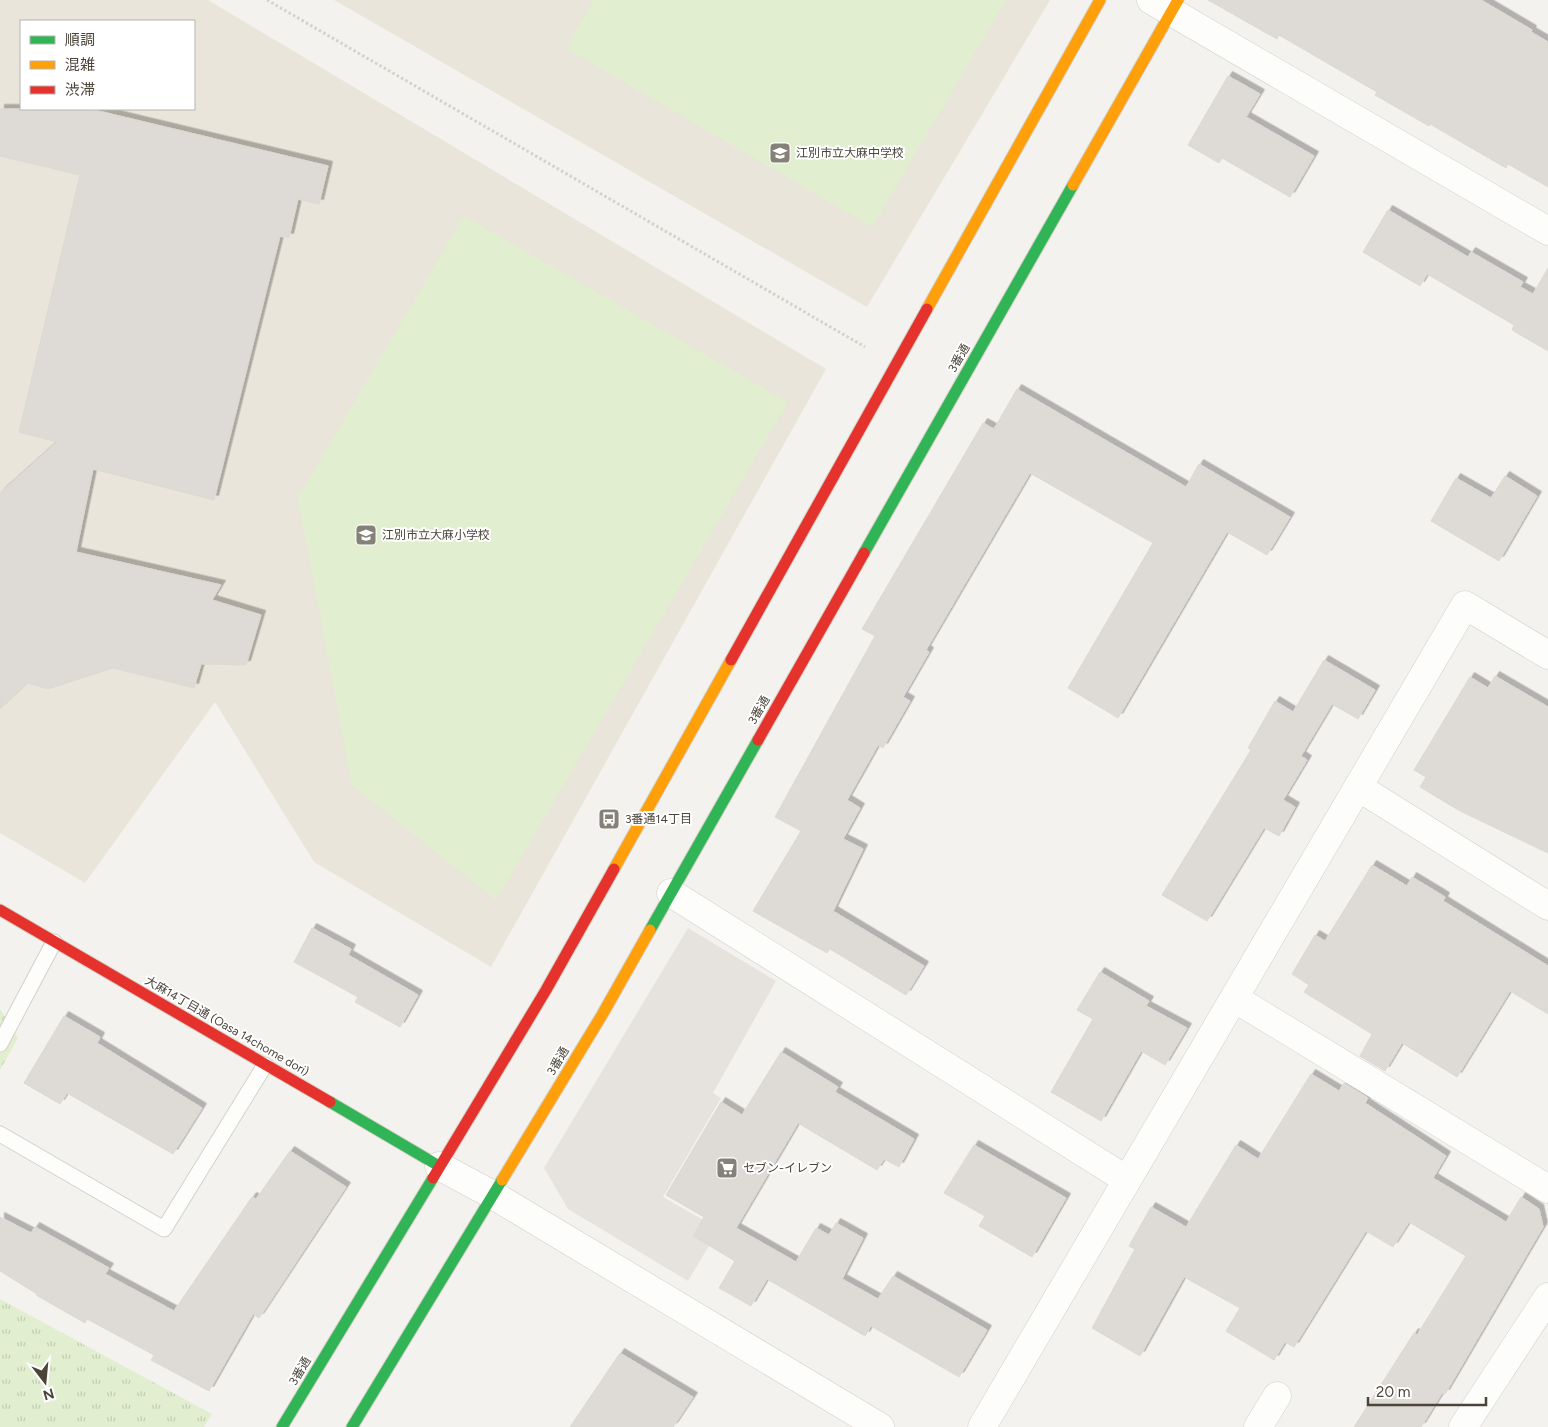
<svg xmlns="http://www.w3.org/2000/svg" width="1548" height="1427" viewBox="0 0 1548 1427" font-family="Figtree,'Noto Sans JP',sans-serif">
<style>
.education{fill:#eae5da;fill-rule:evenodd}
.grass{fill:#e1eecf}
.forest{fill:url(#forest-crowns)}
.park{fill:url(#park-tufts)}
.parking{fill:#e6e3df}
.building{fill:#dedbd6;stroke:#dcd9d4;filter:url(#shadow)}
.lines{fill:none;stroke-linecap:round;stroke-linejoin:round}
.lane-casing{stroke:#d2d0cb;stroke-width:17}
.street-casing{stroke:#d2d0cb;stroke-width:29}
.fast-casing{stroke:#d3cfc5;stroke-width:13}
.slow-casing{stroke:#d3cfc5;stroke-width:13}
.jam-casing{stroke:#d3cfc5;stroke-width:13}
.path{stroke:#d3d2cc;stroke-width:3;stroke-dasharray:2.5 2.5;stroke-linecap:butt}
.lane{stroke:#fdfdfc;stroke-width:15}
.street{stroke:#fdfdfc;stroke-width:28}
.fast{stroke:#30b455;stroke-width:11}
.slow{stroke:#ff9f0a;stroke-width:11}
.jam{stroke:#e5322d;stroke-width:11}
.labels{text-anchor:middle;stroke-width:4;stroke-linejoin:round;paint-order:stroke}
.poi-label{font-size:12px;fill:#4b4439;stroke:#fff;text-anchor:start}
.street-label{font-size:12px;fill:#4b4439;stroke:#fff}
</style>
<defs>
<pattern id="forest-crowns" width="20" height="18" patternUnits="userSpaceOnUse" patternTransform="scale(1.25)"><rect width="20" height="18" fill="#e1eecf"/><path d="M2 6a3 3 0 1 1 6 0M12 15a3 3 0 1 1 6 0" fill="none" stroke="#c3cdb2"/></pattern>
<pattern id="park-tufts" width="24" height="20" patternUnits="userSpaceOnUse" patternTransform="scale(1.25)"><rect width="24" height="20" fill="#e1eecf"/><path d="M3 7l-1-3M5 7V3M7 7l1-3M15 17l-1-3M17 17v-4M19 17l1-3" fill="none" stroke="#c3cdb2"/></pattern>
<filter id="shadow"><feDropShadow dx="4.5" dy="-4.5" stdDeviation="0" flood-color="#0004"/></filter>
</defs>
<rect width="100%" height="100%" fill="#f4f2ee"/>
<!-- education -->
<g class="education">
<path d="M0 0H208L826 369 491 967 314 862 215 702 85 883 0 833ZM21 21H194V109H21Z"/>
<path d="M334 0H1050L867 307Z"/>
</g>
<!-- grass -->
<g class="grass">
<path d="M594 0H1006L872 227 566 48Z"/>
<path d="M464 216 788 402 496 900 352 785 298 498Z"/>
</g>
<!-- forest -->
<path class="forest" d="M0 1009 18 1038 0 1070Z"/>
<!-- park -->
<path class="park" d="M0 1299 212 1414 204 1427H0Z"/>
<!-- parking -->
<path class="parking" d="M688 928 776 981 713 1093 721 1098 663 1197 719 1229 688 1281 568 1209 544 1168Z"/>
<!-- building -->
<g class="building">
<path d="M1208 0H1481L1532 30 1531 32 1548 42V187L1508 164 1506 168 1430 124 1429 126 1375 95 1377 92 1279 35 1277 39Z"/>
<path d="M1228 76 1260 94 1246 117 1314 156 1290 197 1222 158 1219 163 1188 145Z"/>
<path d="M0 109H90L328 166 319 204 298 199 289 238 280 236 214 500 93 469 76 552 221 585 212 600 261 615 246 665 201 664 194 688 113 668 48 689 27 683 0 709V493L57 442 19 432 80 175 0 156Z"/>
<path d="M1388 210 1468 257 1471 252 1523 282 1520 287 1533 294 1548 268V351L1512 330 1514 325 1427 274 1420 286 1363 252Z"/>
<path d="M1017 389 1186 487 1199 464 1290 517 1267 555 1227 532 1118 718 1068 688 1153 543 1030 473 926 650 929 652 903 697 910 701 883 748 878 745 847 800 860 808 843 839 863 849 833 911 924 966 906 995 830 949 827 953 753 911 801 831 775 817 875 636 862 629 983 423 994 429Z"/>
<path d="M1505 476 1537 496 1499 561 1431 521 1456 478 1491 498Z"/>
<path d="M1324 660 1375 690 1358 719 1332 704 1301 756 1307 760 1283 800 1295 807 1279 836 1264 828 1207 921 1162 895 1251 750 1248 748 1275 701 1293 712Z"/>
<path d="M1495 676 1548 707V853L1460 811 1420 787 1426 777 1414 770 1470 677 1488 688Z"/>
<path d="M1372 865 1407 886 1412 877 1445 897 1443 901 1548 966V1014L1510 991 1457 1077 1402 1043 1385 1071 1360 1056 1372 1034 1304 992 1309 985 1292 974 1315 935 1325 941Z"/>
<path d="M312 928 351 949 348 955 418 995 400 1027 355 1002 358 997 294 962Z"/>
<path d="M1100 972 1149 1001 1146 1006 1187 1028 1165 1065 1141 1051 1101 1121 1051 1092 1093 1019 1077 1010Z"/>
<path d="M64 1016 100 1037 97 1043 202 1108 173 1154 67 1093 60 1104 24 1083Z"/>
<path d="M781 1052 838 1087 835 1092 914 1139 899 1167 884 1159 877 1170 798 1123 736 1228 796 1262 816 1228 829 1235 836 1223 863 1238 842 1279 878 1299 893 1276 987 1330 959 1377 871 1326 865 1336 767 1279 751 1306 719 1288 735 1261 693 1236 704 1217 666 1195 721 1102 742 1115Z"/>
<path d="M1311 1074 1339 1091 1344 1083 1368 1098 1365 1103 1446 1156 1433 1178 1506 1222 1521 1197 1539 1209 1543 1227 1445 1394 1442 1393 1421 1427H1354L1414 1333 1417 1335 1466 1256 1409 1222 1393 1247 1366 1231 1294 1347 1285 1342 1274 1360 1226 1331 1240 1308 1184 1277 1140 1356 1092 1328 1135 1249 1129 1246 1151 1207 1186 1227 1236 1145 1258 1159Z"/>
<path d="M974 1145 1066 1198 1032 1257 979 1226 985 1216 944 1193Z"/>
<path d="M290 1151 346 1187 259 1318 253 1314 209 1391 151 1360 154 1355 87 1319 85 1323 36 1295 37 1294 0 1271V1217L31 1233 35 1227 109 1268 105 1274 174 1311 252 1197 256 1199Z"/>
<path d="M620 1353 693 1397 673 1427H570Z"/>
</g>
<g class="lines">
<!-- lane casing -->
<g class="lane-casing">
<g id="lane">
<path d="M0 1044 54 942"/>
<path d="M0 1134 164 1229 265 1065"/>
</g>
</g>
<!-- street casing -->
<g class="street-casing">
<g id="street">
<path d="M1151 0 1548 231"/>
<path d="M1358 787 1548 906"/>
<path d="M671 893 1127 1180"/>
<path d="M1234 998 1548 1189"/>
<path d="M439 1166 493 1195 880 1427"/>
<path d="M982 1427 1465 605 1548 655"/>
<path d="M1258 1427 1277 1396"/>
<path d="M1463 1427 1548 1297"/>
</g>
</g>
<!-- fast casing -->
<g class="fast-casing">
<g id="fast">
<path d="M864 553 1073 185"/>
<path d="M650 930 758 740"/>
<path d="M330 1102 439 1166"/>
<path d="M282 1427 433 1178"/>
<path d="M352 1427 502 1180"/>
</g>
</g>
<!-- slow casing -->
<g class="slow-casing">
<g id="slow">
<path d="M1073 185 1178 0"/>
<path d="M927 309 1100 0"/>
<path d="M614 869 731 660"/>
<path d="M502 1180 602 1015 650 930"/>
</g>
</g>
<!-- jam casing -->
<g class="jam-casing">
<g id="jam">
<path d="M731 660 927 309"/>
<path d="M758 740 864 553"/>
<path d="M0 910 330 1102"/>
<path d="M433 1178 546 990 614 869"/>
</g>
</g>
<!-- path -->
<path class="path" d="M267 0 865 347"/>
<!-- lane -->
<use href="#lane" class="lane"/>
<!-- street -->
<use href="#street" class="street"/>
<!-- fast -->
<use href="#fast" class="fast"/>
<!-- slow -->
<use href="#slow" class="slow"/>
<!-- jam -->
<use href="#jam" class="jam"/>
</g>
<!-- icons -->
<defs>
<g id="school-square" transform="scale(1.125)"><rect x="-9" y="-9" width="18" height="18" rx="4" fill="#868178" stroke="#fff"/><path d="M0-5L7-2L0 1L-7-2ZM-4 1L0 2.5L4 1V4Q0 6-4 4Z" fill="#fff"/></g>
<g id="bus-square" transform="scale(1.125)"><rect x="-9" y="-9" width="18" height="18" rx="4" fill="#868178" stroke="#fff"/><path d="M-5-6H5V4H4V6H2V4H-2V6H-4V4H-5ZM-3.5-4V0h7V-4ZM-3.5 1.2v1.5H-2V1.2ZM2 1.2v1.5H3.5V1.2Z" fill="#fff"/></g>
<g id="supermarket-square" transform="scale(1.125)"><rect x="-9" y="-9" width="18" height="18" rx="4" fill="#868178" stroke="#fff"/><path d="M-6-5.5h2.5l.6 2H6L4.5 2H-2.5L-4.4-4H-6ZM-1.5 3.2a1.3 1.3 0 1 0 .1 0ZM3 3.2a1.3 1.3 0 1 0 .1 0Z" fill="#fff"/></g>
</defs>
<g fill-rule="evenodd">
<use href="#school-square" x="780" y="153"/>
<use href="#school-square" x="366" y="535"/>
<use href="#bus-square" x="609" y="819"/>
<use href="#supermarket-square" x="727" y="1168"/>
</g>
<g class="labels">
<!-- poi labels -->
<g class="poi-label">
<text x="796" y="157">江別市立大麻中学校</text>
<text x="382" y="539">江別市立大麻小学校</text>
<text x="625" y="823">3番通14丁目</text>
<text x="743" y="1172">セブン-イレブン</text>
</g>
<!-- street labels -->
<g class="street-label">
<text transform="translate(959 358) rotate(-60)" y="4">3番通</text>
<text transform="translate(759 710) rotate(-60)" y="4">3番通</text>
<text transform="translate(227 1026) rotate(30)" y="4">大麻14丁目通 (Oasa 14chome dori)</text>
<text transform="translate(558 1061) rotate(-59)" y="4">3番通</text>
<text transform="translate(300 1371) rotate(-59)" y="4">3番通</text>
</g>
</g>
<!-- legend -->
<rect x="20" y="20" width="175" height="90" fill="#ffffff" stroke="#b7b4b0"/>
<rect x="30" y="36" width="25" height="8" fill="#30b455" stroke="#b7b4b0"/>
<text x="65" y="45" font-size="15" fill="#4b4439">順調</text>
<rect x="30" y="61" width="25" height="8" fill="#ff9f0a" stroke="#b7b4b0"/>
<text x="65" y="70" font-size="15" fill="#4b4439">混雑</text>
<rect x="30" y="86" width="25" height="8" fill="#e5322d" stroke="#b7b4b0"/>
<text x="65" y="95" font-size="15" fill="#4b4439">渋滞</text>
<!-- north arrow -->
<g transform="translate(45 1382) rotate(164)" stroke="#ffffff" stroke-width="4" paint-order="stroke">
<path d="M0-4L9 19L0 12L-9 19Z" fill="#4b4439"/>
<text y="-8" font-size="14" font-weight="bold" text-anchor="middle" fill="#4b4439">N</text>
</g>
<!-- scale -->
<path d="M1368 1397v8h118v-8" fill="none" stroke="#4b4439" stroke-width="2.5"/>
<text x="1376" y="1397" font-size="15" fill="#4b4439" stroke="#ffffff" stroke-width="4" paint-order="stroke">20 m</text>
</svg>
